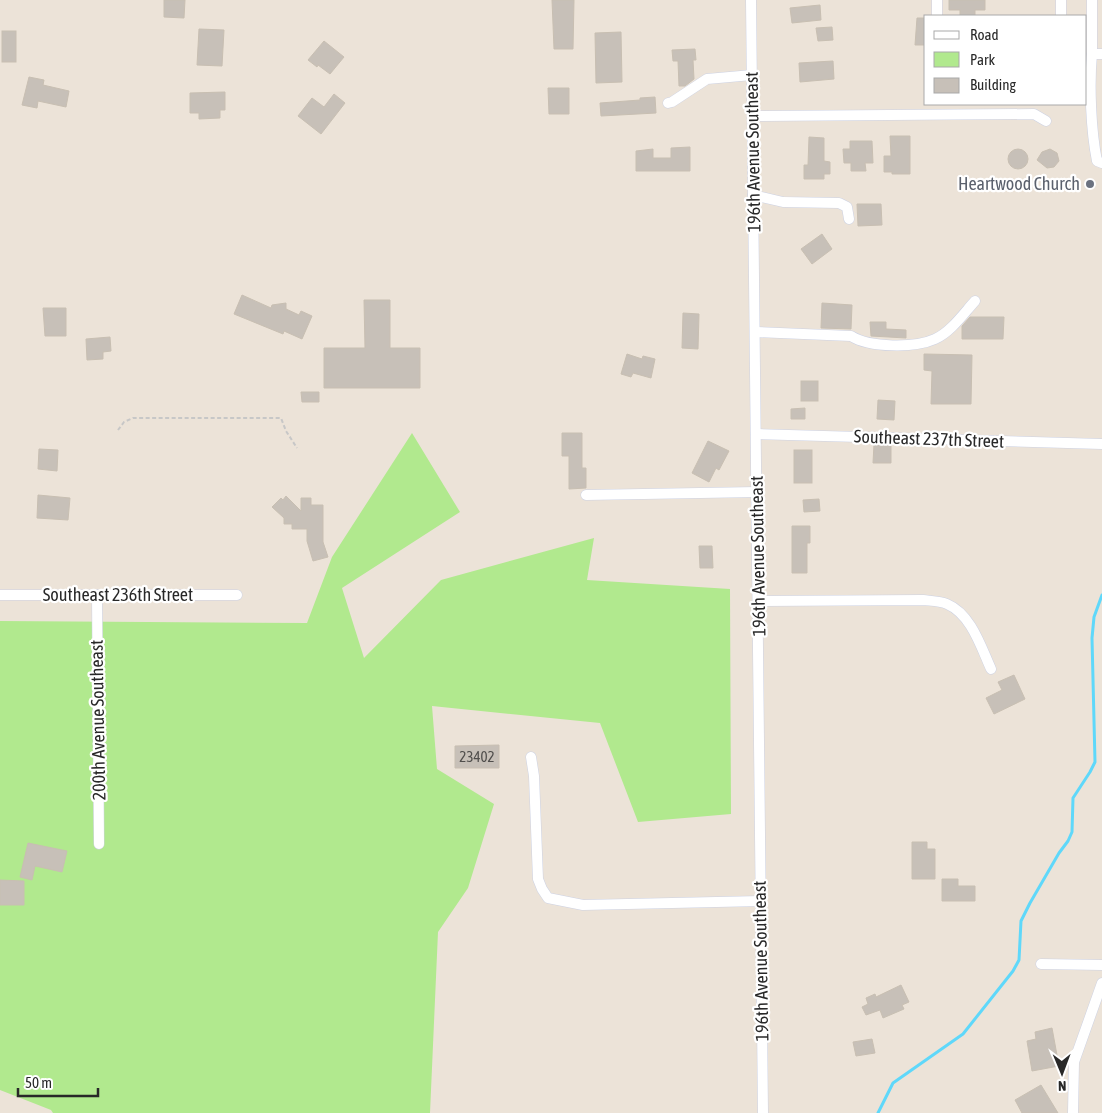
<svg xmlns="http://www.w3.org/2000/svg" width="1102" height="1113" viewBox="0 0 1102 1113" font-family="'Asap Condensed',sans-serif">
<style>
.green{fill:#b1e98e}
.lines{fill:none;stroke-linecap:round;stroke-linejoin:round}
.stream{stroke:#5fd8fa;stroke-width:3}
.building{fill:#c7c0b8;stroke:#c8bfb2}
.minor-casing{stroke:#cdd2e3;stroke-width:11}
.path{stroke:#c7c7c7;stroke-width:2;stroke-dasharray:4 2.5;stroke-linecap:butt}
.minor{stroke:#fff;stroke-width:10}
.worship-dot{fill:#6b7280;stroke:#fff;stroke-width:2}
.labels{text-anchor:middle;stroke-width:4.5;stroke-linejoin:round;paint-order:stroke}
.number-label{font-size:15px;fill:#504e4c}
.street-label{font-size:18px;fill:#282828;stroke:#fff}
.worship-label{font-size:18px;fill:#5b616d;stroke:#fff;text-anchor:end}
</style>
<rect width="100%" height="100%" fill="#ece3d8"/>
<!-- green -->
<path class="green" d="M412 433 460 512 342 588 364 658 441 580 594 538 587 580 730 589 731 814 638 822 600 723 432 706 437 769 494 804 468 888 438 932 430 1113H53L51 1110 0 1090V621L307 623 332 557Z"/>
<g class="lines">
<!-- stream -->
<path class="stream" d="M878 1113 893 1083 963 1034 1013 971 1019 960 1021 921 1030 903 1059 853 1068 841 1072 832 1073 798 1090 772 1095 762 1092 638 1094 617 1102 595"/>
</g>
<!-- building -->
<g class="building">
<path d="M164 0H185L184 18 164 17Z"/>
<path d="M552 0H574L573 49H554Z"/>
<path d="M949 0H985V10H975V16H960V10H949Z"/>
<path d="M820 5 821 20 792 23 790 8Z"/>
<path d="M917 18H926V45H915Z"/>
<path d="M832 27 833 40 818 41 816 28Z"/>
<path d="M199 29 224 30 222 66 197 65Z"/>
<rect x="2" y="31" width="14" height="31"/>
<path d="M621 32 622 82 596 83 595 33Z"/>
<path d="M324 41 344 57 330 74 318 65 317 67 308 60Z"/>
<path d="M695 49 696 60H693L694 79 685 86H679L678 61H673L672 50Z"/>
<path d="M833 61 834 79 800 82 799 63Z"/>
<path d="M29 77 44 80 43 85 69 91 66 107 38 101 37 108 22 105Z"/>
<path d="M548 88H569V114H549Z"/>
<path d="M225 92V110H220V118L199 119V113H190V93Z"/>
<path d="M334 94 345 103 321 134 298 116 312 98 324 107Z"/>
<path d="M655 97 656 113 601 116 600 103 640 100V98Z"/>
<path d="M890 136H910V174H892V172H884V156H891Z"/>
<path d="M809 137 824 138V161L830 162V174H824V179H804V165H808Z"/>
<path d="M850 141H872L873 163H865L866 171H851V163H844L843 149H850Z"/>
<path d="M690 147V171H636V151L653 149V158H671V148Z"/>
<circle cx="1018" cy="159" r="10"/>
<path d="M1050 149 1057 153 1059 161 1054 167 1047 168 1037 160 1042 152Z"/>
<path d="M857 204H881L882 225 858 226Z"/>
<path d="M822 234 832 249 812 264 801 249Z"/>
<path d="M242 295 271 308 272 305 286 303V309L299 315 301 311 312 316 302 339 284 331 283 334 234 314Z"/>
<path d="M364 300H390V348H420V388H324V348H365Z"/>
<path d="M822 303 852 305 851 329 821 328Z"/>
<path d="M43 308H66V336H45Z"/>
<path d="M683 313 699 314 698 349 682 348Z"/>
<path d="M970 317H1004L1003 339H962V326Z"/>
<path d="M870 322H886V329L906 330V338L871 336Z"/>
<path d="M110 337 111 351 103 352V359L87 360 86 339Z"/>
<path d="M627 354 642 359 643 356 655 359 651 378 633 373 631 377 621 374Z"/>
<path d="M924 354 972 355 971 404H931L932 371 924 370Z"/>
<rect x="801" y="381" width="17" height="20"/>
<path d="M301 392H319V402H302Z"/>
<path d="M878 400 895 401 894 420 877 419Z"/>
<path d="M805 408V419H791V409Z"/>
<path d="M562 433H582V468H586V488L569 489V456H562Z"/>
<path d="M708 441 729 451 719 470 716 468 709 482 692 473Z"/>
<path d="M874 444 891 445V463H873Z"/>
<path d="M39 449 58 450 57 471 38 469Z"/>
<rect x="794" y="450" width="18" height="33"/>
<path d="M38 495 70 498 68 520 37 518Z"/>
<path d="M286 496 301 511V498H311V505H323V542L328 557 313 561 307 541V529H292V524H284V518L272 507 281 498 283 500Z"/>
<path d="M819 499 820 511 804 512 803 500Z"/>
<path d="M792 526H810V543H807V573H792Z"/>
<path d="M699 546H712L713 568H700Z"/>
<path d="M1014 675 1025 699 994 714 986 698 1002 690 998 682Z"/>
<path d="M499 745V768H455V746Z"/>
<path d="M912 842H927V849H935V879H912Z"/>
<path d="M28 843 67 851 62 872 35 866 32 880 20 877Z"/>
<path d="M942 879H958V886H975V901H942Z"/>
<path d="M0 880 24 881V905H0Z"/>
<path d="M901 985 909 1002 902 1005 904 1009 883 1018 880 1010 866 1015 862 1007 868 1004 866 998 875 994 876 997Z"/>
<path d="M1052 1028 1059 1066 1032 1071 1027 1041 1036 1039 1035 1032Z"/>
<path d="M872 1039 875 1053 856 1056 853 1042Z"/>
<path d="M1041 1085 1058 1113H1022L1015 1100Z"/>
</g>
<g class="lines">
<!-- minor casing -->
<g class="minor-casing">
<g id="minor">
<path d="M751 0 763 1113"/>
<path d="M937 0V16"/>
<path d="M1092 0V54H1102"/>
<path d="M1061 16V0"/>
<path d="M1092 54C1089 85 1091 131 1097 161L1102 163"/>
<path d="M668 103 672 102 707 79 752 75"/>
<path d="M753 116 1034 114 1046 121"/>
<path d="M753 195 783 202 839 203 847 207 849 219"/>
<path d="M755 332 851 336C870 348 915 348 935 339 951 332 964 313 975 301"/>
<path d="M756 434 1102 444"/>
<path d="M586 495 757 492"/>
<path d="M0 595H237"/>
<path d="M97 595 99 844"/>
<path d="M758 601 923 600C931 601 940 601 947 604 971 614 981 647 991 669"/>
<path d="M531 757 534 776 538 879 542 889 548 898 583 905 761 901"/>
<path d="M1041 964 1102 965"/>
<path d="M1073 1113 1074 1062 1102 983"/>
</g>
</g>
<!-- path -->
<path class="path" d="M118 430 124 422 133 418H281L286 431 297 448"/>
<!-- minor -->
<use href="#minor" class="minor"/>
</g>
<!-- markers -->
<circle class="worship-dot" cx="1090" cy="184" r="5"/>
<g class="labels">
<!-- number labels -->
<g class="number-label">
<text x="477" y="762">23402</text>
</g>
<!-- street labels -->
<g class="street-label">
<text transform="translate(753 152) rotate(-91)" y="6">196th Avenue Southeast</text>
<text transform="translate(929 439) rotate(2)" y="6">Southeast 237th Street</text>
<text transform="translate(758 556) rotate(-91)" y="6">196th Avenue Southeast</text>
<text x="118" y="601">Southeast 236th Street</text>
<text transform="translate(98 720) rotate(-91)" y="6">200th Avenue Southeast</text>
<text transform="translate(761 961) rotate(-91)" y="6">196th Avenue Southeast</text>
</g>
<!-- worship labels -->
<g class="worship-label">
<text x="1080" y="190">Heartwood Church</text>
</g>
</g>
<!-- legend -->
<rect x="924" y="15" width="162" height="90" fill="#ffffff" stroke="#a9a9a9"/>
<rect x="934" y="31" width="25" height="8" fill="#ffffff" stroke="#a9a9a9"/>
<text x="970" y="40" font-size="15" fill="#282828">Road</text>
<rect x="934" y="52" width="25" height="15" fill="#b1e98e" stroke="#a9a9a9"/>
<text x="970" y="65" font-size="15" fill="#282828">Park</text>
<rect x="934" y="78" width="25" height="15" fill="#c7c0b8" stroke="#a9a9a9"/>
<text x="970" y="90" font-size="15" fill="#282828">Building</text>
<!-- north arrow -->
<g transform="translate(1062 1073) rotate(179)" stroke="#ffffff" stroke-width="4" paint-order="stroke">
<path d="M0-4L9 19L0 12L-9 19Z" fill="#282828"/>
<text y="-8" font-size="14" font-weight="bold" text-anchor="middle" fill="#282828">N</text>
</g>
<!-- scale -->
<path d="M18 1088v8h80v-8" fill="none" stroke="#282828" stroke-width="2.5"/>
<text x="25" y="1088" font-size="15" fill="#282828" stroke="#ffffff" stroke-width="4" paint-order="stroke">50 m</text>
</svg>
